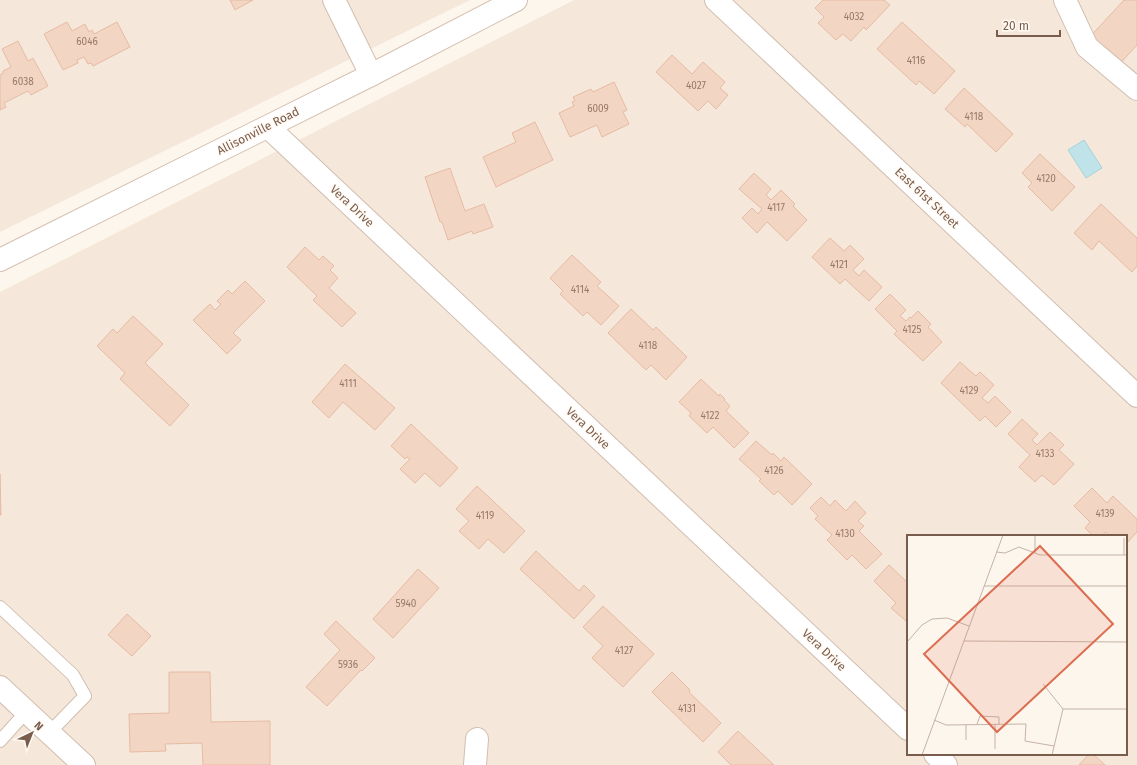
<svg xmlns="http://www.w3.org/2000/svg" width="1137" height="765" viewBox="0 0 1137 765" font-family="'Fira Sans',sans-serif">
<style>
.residential{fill:#f5e8da;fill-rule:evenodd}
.water{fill:#bfe3e8;stroke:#a5d3da}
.building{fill:#f3d5c3;stroke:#e6bba3}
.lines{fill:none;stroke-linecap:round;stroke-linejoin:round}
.lane-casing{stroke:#d1beb0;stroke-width:14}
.street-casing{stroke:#d1beb0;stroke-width:24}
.secondary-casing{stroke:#d6c0b0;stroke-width:24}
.lane{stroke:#fff;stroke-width:12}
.street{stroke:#fff;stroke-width:22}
.secondary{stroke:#fff;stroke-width:22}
.labels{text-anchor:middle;stroke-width:3;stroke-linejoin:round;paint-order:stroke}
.number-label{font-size:10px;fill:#987a6a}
.street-label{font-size:12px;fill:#7a5c4d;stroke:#fffaf3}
.inset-road{fill:none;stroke:#c5b3a7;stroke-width:1}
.view{fill:#dc6d51;fill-opacity:0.15;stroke:#dc6d51;stroke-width:2}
.inset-edge{fill:none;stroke:#7a5c4d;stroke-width:2}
</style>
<rect width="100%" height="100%" fill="#fdf6ec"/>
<!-- residential -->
<g class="residential">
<path d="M0 0H470L0 232Z"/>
<path d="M574 0H1137V765H0V292ZM908 536H1126V754H908Z"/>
</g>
<!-- water -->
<path class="water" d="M1084 140 1102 168 1086 178 1068 150Z"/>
<!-- building -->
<g class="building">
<path d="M230 0H253L235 10Z"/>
<path d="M823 0H884L890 5 866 30 864 27 851 41 843 34 836 40 818 23 824 17 815 8Z"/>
<path d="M1124 0H1137V45L1117 67 1087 40Z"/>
<path d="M67 22 72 31 85 24 89 32 92 30 94 34 117 22 130 47 93 66 91 63 88 64 84 57 77 60 78 63 63 70 44 34Z"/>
<path d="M902 22 955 71 934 94 919 81 916 85 877 49Z"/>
<path d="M18 41 28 61 33 58 48 86 31 95 28 91 4 103 6 107 0 110V75L3 73V71L11 67 2 49Z"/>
<path d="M672 55 692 74 703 62 725 82 720 88 728 95 716 109 708 101 698 111 656 72Z"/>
<path d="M614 82 627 110 623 112 629 124 602 137 597 125 570 137 559 113 574 106 572 102 575 101 573 97 591 89 593 92Z"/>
<path d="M964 88 1013 134 996 152 967 124 965 127 945 109Z"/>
<path d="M535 122 553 160 496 187 483 157 516 142 512 133Z"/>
<path d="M1040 154 1075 187 1052 211 1028 187 1032 183 1022 173Z"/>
<path d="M450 168 465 211 484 204 493 227 473 234 472 231 448 240 442 222H440L425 177Z"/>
<path d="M754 173 771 189 766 195 771 200 781 190 795 204 793 206 807 220 787 241 767 222 757 233 742 218 752 208 758 214 762 209 739 189Z"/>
<path d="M1101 204 1137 238V266L1132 272 1099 241 1092 250 1074 233Z"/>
<path d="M830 238 844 251 850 245 864 259 853 270 859 276 864 270 882 287 869 301 845 279 840 284 812 257Z"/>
<path d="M305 247 319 260 323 256 334 266 330 270 338 278 329 288 356 313 342 327 313 300 317 296 287 267Z"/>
<path d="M572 255 601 282 597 286 619 306 601 325 587 312 583 316 560 294 563 291 550 278Z"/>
<path d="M245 281 265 301 233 333 241 340 227 354 193 320 210 304 215 310 221 304 217 301 228 290 232 294Z"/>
<path d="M890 294 906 310 900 316 906 321 910 317 911 318 918 311 931 324 928 327 942 342 923 361 894 334 897 331 875 309Z"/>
<path d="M631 309 653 330 656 327 687 357 666 380 651 365 646 370 608 333Z"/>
<path d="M133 316 163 344 145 363 189 405 170 426 120 379 125 373 97 346 113 329 117 333Z"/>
<path d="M960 362 976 376 980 372 994 385 982 398 988 403 995 396 1011 412 996 427 985 416 980 421 941 383Z"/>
<path d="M345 364 395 408 375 430 343 402 329 418 312 402Z"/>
<path d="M701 379 719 396 720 394 725 399 724 400 730 406 726 411 749 433 734 448 713 427 707 433 689 416 691 413 679 402Z"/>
<path d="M1022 419 1038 434 1032 440 1037 445 1050 432 1064 445 1059 450 1074 464 1054 485 1042 475 1035 482 1019 467 1030 455 1008 434Z"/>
<path d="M411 424 458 468 440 487 425 473 415 483 400 469 410 459 407 457 405 459 391 446Z"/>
<path d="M756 441 772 455 773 453 781 461 784 457 812 484 792 505 778 491 774 495 759 481 761 479 739 459Z"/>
<path d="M0 474 1 515H0Z"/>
<path d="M477 486 525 531 504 553 488 539 479 549 459 531 469 521 456 509Z"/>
<path d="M1092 488 1107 503 1113 496 1137 519V532L1126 544V536H1110L1106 532 1101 536H1093L1085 528 1090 522 1074 506Z"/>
<path d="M821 497 830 506 835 500 846 511 855 501 866 513 858 521 864 526 859 531 882 554 866 569 852 555 847 560 827 540 832 535 815 519 818 516 810 508Z"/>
<path d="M536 551 579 591 584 585 595 596 574 619 520 569Z"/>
<path d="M889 565 908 583V619L906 621 891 608 896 603 874 581Z"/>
<path d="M418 569 439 588 393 638 373 619Z"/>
<path d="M603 606 654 654 623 687 592 658 603 646 583 627Z"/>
<path d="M127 614 151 636 132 656 108 635Z"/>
<path d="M336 621 375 658 362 671 361 670 327 706 306 687 340 650 324 634Z"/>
<path d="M169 672H210L211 722 270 721V765H203L202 743 165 744 166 751 130 752 129 714 169 713Z"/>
<path d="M672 672 690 690 689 692 721 723 703 742 652 692Z"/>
<path d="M738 731 774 765H731L718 752Z"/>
<path d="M1089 754H1093L1105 765H1079Z"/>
</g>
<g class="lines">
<!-- lane casing -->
<g class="lane-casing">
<g id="lane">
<path d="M0 607 73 675 85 696 49 733"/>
<path d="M0 741 26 712"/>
</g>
</g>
<!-- street casing -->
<g class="street-casing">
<g id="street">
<path d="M334 0 371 75"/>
<path d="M716 0 1137 396"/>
<path d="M1065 0 1087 47 1137 89"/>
<path d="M268 127 908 729"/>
<path d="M0 687 84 765"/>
<path d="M935 754 946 765"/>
<path d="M475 765 477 739"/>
</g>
</g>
<!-- secondary casing -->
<g class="secondary-casing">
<path id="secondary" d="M0 260 371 75 516 0"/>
</g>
<!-- lane -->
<use href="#lane" class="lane"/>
<!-- street -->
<use href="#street" class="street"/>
<!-- secondary -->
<use href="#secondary" class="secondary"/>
</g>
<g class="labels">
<!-- number labels -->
<g class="number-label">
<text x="854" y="20">4032</text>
<text x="87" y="45">6046</text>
<text x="916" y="64">4116</text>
<text x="23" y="85">6038</text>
<text x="696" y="89">4027</text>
<text x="598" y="112">6009</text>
<text x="974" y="120">4118</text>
<text x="1046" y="182">4120</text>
<text x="776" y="211">4117</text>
<text x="839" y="268">4121</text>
<text x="580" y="293">4114</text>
<text x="912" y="333">4125</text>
<text x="648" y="349">4118</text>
<text x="348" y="387">4111</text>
<text x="969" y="394">4129</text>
<text x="710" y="419">4122</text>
<text x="1045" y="457">4133</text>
<text x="774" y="474">4126</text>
<text x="1105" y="517">4139</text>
<text x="485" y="519">4119</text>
<text x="845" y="537">4130</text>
<text x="406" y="607">5940</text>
<text x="624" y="654">4127</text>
<text x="348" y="668">5936</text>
<text x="687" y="712">4131</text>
</g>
<!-- street labels -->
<g class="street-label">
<text transform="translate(258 131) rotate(-27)" y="4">Allisonville Road</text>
<text transform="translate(927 198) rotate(43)" y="4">East 61st Street</text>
<text transform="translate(352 206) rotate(43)" y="4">Vera Drive</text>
<text transform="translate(588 428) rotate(43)" y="4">Vera Drive</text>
<text transform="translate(824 650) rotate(43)" y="4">Vera Drive</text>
</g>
</g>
<!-- overview -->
<g transform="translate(907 535)">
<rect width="220" height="220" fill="#fdf6ec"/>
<path class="inset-road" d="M217 3V20M89 17 98 18 112 12 133 20H220M128 18V0M77 51H220M57 106 220 107M0 107 15 90 25 84 40 83 62 91M136 149 156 174M156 174H220M27 185 39 190 119 189 118 206 147 211M59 189V205M70 189 73 181 92 182V189M88 189V214M15 220 96 0M145 220 156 174"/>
<path class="view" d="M133 11 206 89 90 197 17 119Z"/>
<rect width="220" height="220" class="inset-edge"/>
</g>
<!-- north arrow -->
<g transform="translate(32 733) rotate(43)" stroke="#fffaf3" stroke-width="3" paint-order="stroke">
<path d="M0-3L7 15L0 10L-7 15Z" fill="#7a5c4d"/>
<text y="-6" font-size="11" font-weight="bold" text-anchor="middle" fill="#7a5c4d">N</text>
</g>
<!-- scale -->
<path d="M997 30v6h63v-6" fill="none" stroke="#7a5c4d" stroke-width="2"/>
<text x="1003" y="30" font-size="12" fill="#7a5c4d" stroke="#fffaf3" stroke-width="3" paint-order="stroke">20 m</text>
</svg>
